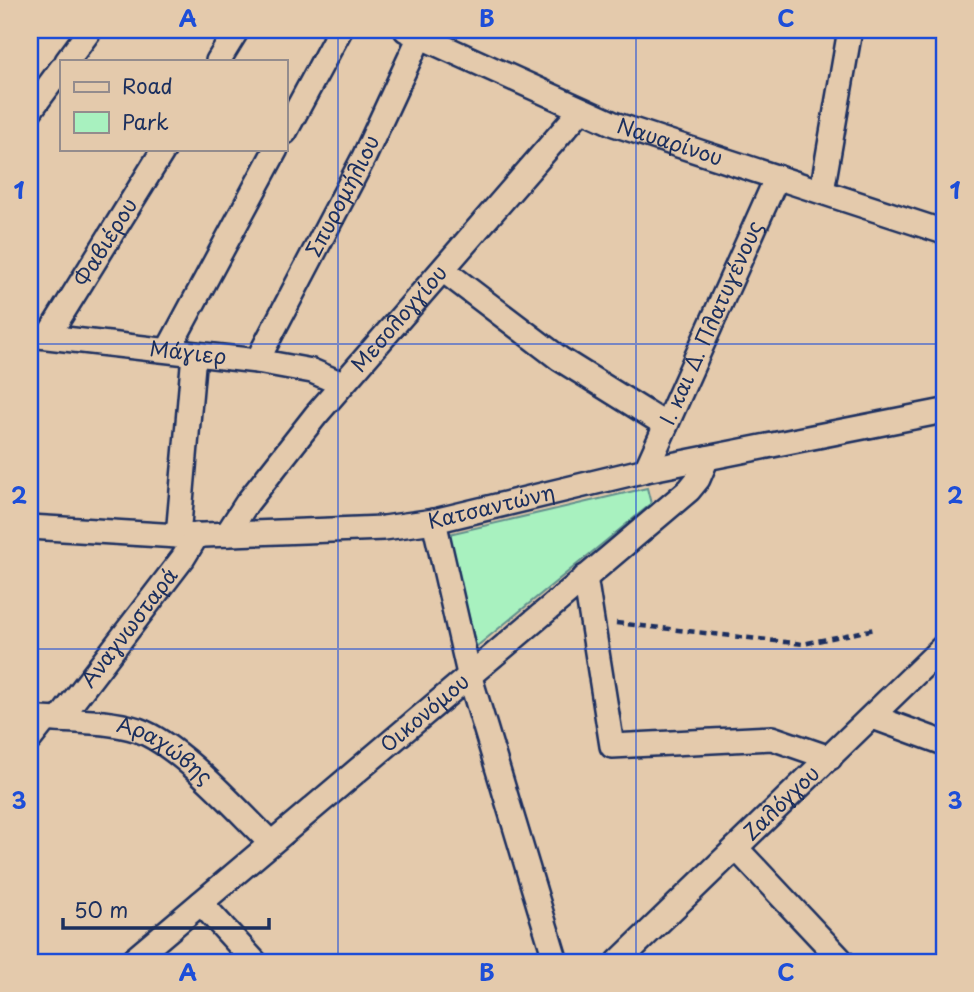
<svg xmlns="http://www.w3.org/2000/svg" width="974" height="992" viewBox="0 0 974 992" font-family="'Playpen Sans',sans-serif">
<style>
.green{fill:#a8f1bf;stroke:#62908e;stroke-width:2}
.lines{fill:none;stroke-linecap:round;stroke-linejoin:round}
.street-casing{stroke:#1b2f5e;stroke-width:28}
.path{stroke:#1b2f5e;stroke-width:4.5;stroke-dasharray:7 5;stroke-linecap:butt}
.street{stroke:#e4caac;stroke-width:23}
.grid{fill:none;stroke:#1d4ed8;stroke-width:2;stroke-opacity:0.55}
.labels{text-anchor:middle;stroke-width:5;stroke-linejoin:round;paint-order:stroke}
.street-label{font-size:21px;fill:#1b2f5e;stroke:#e4caac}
.neatline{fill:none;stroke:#1d4ed8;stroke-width:2.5}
.grid-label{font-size:23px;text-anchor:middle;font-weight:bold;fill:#1d4ed8}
</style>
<rect width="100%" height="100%" fill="#e4caac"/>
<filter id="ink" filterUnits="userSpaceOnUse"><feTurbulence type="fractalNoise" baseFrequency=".0143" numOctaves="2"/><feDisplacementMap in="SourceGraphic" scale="14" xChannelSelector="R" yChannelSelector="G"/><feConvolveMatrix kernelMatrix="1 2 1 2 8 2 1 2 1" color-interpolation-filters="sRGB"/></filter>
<g filter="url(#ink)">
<!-- green -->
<path class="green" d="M647 488 651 504 476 647 449 534Z"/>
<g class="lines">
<!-- street casing -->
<g class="street-casing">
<g id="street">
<path id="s1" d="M406 30 614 124 944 232"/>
<path d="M67 61 90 30"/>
<path d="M218 61 237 30"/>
<path d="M30 111 61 69"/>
<path d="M285 132 340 30"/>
<path d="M822 191 850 30"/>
<path d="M443 270 560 359 666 425"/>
<path id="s2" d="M30 335 257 361 312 371 342 384"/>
<path id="s3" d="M48 336 164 149"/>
<path d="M168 350 276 149"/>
<path id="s4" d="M257 361 364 157 423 30"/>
<path id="s5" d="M646 470 777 177"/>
<path d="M434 521 469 674 556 962"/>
<path id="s6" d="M30 527 178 536 384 528 434 521 646 470 944 411"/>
<path id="s7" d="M227 534 247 503 316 415 581 110"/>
<path d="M178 536 194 354"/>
<path d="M585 577 612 746 772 738 830 758"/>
<path d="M873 717 944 743"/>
<path id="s8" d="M30 718C65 722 104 719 138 730 180 745 237 810 270 842"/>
<path id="s9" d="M59 720 183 558 197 535"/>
<path d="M30 739 45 720"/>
<path d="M736 848 843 962"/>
<path d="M201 903 255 962"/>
<path id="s10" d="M131 962 689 490 698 479 707 458"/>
<path id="s11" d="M618 962 944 646"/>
</g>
</g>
<!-- path -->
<path class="path" d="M616 623 803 644 875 629"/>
<!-- street -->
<use href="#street" class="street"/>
</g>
</g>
<!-- grid -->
<path class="grid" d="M338 30V962M636 30V962M30 344H944M30 649H944"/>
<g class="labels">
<!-- street labels -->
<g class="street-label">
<text dy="7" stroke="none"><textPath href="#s1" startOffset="287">Ναυαρίνου</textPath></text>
<text dy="7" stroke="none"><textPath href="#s4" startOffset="186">Σπυρομήλιου</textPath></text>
<text dy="7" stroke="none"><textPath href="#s3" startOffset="110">Φαβιέρου</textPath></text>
<text dy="7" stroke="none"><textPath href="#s7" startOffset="276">Μεσολογγίου</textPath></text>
<text dy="7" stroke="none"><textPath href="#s5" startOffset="161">Ι. και Δ. Πλατυγένους</textPath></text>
<text dy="7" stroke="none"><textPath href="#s2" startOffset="159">Μάγιερ</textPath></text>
<text dy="7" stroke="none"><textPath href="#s6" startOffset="464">Κατσαντώνη</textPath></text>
<text dy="7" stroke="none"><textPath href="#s9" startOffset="116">Αναγνωσταρά</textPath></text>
<text dy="7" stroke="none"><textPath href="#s10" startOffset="385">Οικονόμου</textPath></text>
<text dy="7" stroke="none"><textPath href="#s8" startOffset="142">Αραχώβης</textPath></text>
<text dy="7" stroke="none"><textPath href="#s11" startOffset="228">Ζαλόγγου</textPath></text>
</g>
</g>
<!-- margin -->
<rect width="974" height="992" fill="none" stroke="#e4caac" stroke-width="77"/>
<!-- legend -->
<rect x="60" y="60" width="228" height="91" fill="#e4caac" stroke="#948c8d" stroke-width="2"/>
<rect x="74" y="82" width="35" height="10" fill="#e4caac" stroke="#948c8d" stroke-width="2"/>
<text x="122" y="94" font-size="21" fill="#1b2f5e">Road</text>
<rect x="74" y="112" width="35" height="21" fill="#a8f1bf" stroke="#948c8d" stroke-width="2"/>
<text x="122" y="130" font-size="21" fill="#1b2f5e">Park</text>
<!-- scale -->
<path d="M63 918v10h206v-10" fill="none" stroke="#1b2f5e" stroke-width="3.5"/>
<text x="74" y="918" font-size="21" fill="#1b2f5e" stroke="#e4caac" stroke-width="5" paint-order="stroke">50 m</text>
<rect x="38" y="38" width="898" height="916" class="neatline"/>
<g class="grid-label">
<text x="188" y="27">A</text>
<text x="487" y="27">B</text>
<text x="786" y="27">C</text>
<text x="19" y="199">1</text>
<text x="955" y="199">1</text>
<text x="19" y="504">2</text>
<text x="955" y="504">2</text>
<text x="19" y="809">3</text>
<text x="955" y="809">3</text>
<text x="188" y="981">A</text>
<text x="487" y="981">B</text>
<text x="786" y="981">C</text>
</g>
</svg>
